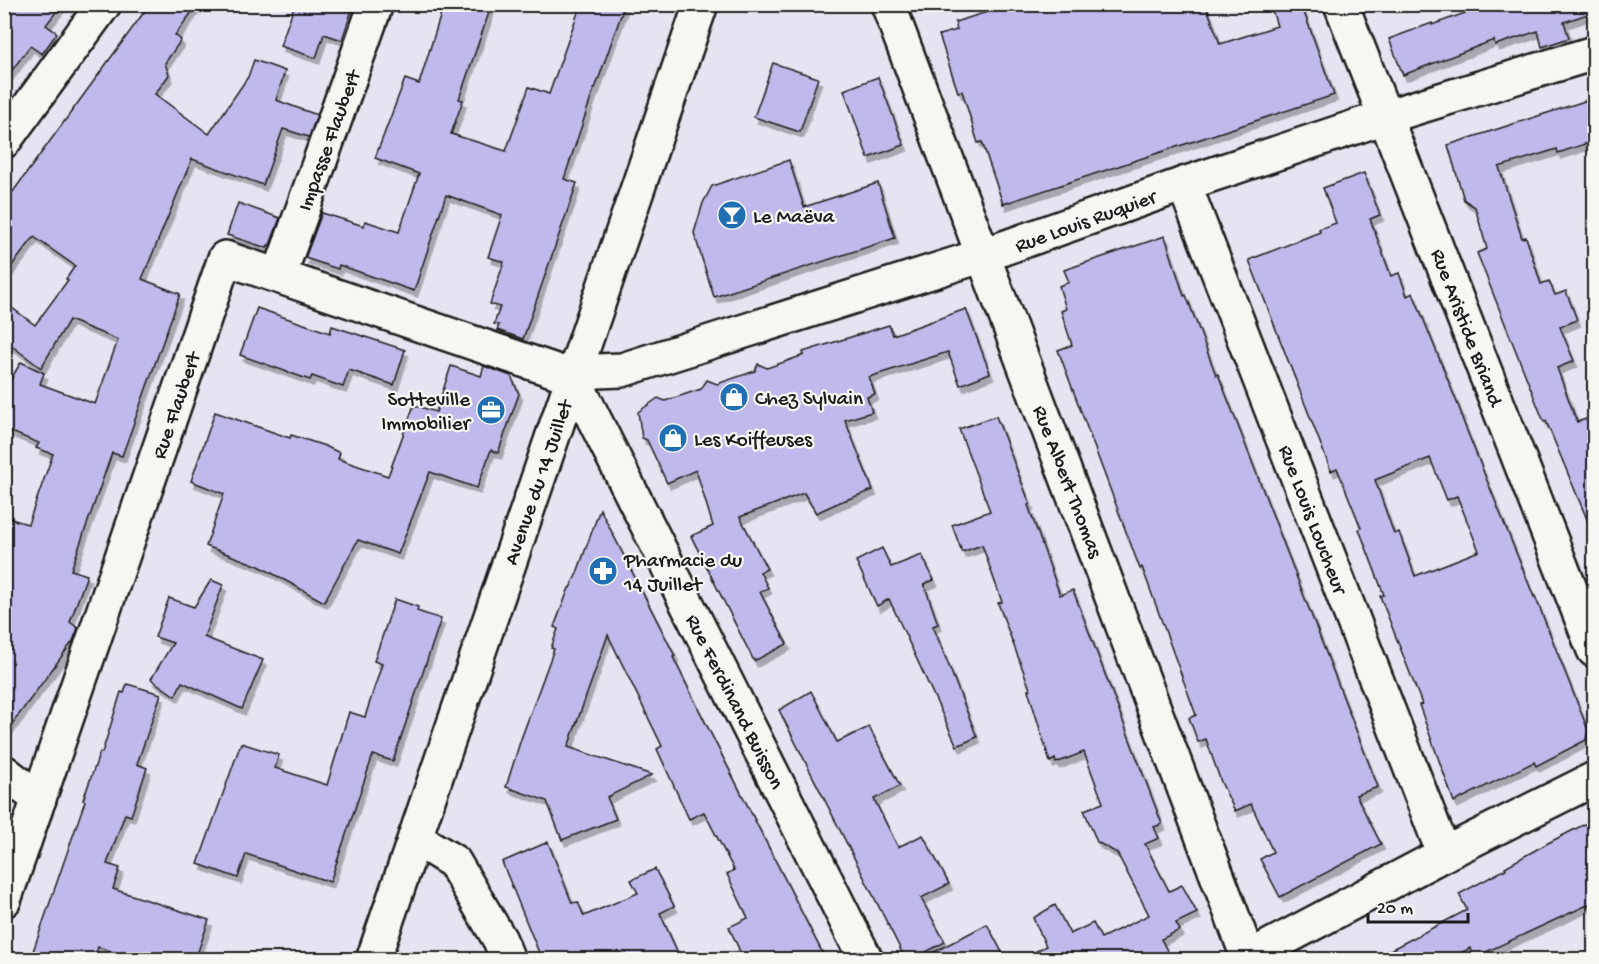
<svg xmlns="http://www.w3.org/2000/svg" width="1599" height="964" viewBox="0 0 1599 964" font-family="'Gochi Hand',sans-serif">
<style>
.building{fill:#c0b9eb;stroke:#1c1c1c;stroke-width:1.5;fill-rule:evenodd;filter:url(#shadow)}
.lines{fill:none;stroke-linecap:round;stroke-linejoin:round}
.minor-casing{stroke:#1c1c1c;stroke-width:38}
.tertiary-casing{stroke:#1c1c1c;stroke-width:38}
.secondary-casing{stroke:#1c1c1c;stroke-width:38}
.minor{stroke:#f6f6f2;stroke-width:33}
.tertiary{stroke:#f6f6f2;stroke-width:33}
.secondary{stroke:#f6f6f2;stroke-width:33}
.labels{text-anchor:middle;stroke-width:4.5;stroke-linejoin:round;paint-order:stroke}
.street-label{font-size:21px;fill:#1c1c1c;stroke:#f6f6f2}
.poi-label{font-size:21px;fill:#1c1c1c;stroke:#f6f6f2;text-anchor:start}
</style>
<defs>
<filter id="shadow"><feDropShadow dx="3.5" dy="6" stdDeviation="0" flood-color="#0004"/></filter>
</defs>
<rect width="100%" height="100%" fill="#e6e4f0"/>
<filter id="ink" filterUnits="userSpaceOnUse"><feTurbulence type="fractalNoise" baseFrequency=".0167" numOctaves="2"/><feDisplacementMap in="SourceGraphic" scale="12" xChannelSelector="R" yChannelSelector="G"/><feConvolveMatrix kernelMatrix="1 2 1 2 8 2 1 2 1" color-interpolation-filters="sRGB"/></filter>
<g filter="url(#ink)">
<!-- building -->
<g class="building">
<path d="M4 4H62L46 25 57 33 42 54 30 46 4 81Z"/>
<path d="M150 4H198L175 35 181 40 165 63 169 75 155 94 209 134 248 77 254 60 285 71 276 100 317 115 309 137 283 129 263 185 192 159 142 279 180 294 122 456 112 453 71 570 87 575 70 622 78 628 73 641 4 735V517L28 524 53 454 36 448 39 443 4 429V391L21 362 44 373 40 384 95 404 118 340 69 320 41 368 4 340V302L35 325 68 280 66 279 75 266 34 237 4 276V204Z"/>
<path d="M295 4H354L342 40 324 34 316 58 280 46Z"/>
<path d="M444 4H492L459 99 463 100 451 134 506 151 529 87 549 94 581 4H625L595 89H594L564 179 577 183 523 339 497 330 499 325 494 324 500 307 490 304 504 262 488 257 502 215 446 195 414 291 339 265 338 269 305 258 322 213 364 226 365 221 399 232 419 174 375 158 405 79 419 84Z"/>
<path d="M1013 4 1206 5 1220 44 1277 26 1272 10 1290 4H1301L1334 95 1003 204 982 142 978 143 962 91 958 92 939 35 957 30 955 22Z"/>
<path d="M1490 4H1594V12L1564 22 1569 38 1542 47 1538 31 1495 45 1494 40 1403 75 1389 39 1432 23V25Z"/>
<path d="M773 63 818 78 800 132 754 117Z"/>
<path d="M878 77 904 145 868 158 844 90Z"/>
<path d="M1594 98V141L1558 153 1557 149 1499 167 1522 238 1526 237 1541 284 1549 281 1555 295 1566 291 1577 320 1560 327 1574 361 1557 368 1577 422 1586 419 1594 437V536L1546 421 1544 422 1477 253 1487 249 1475 207 1464 200 1448 145Z"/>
<path d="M789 160 804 207 878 183 895 238 714 297 694 233 703 203 712 186Z"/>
<path d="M1364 173 1380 215 1370 219 1391 276 1399 273 1407 296 1413 293 1462 415 1461 416 1534 597 1535 596 1588 730 1586 740 1536 766 1534 762 1454 802 1419 705 1422 704 1380 596 1384 595 1359 529 1361 528 1337 468 1331 471 1249 260 1320 232 1319 229 1336 223 1323 188ZM1430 458 1447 500 1457 496 1479 551 1415 576 1399 532 1394 534 1375 480Z"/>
<path d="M238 203 280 218 270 245H268L267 248 227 235Z"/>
<path d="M1165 236 1184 296 1186 295 1216 375 1218 374 1378 787 1356 795 1381 844 1280 897 1260 859 1273 852 1251 804 1235 811 1221 782 1206 739 1198 742 1189 718 1196 715 1142 567 1140 569 1058 350 1072 345 1061 311 1066 309 1059 286 1069 282 1064 270Z"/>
<path d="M257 308 330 333 332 326 405 350 394 385 349 370 343 387 312 376 310 380 240 355Z"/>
<path d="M966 309 990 373 960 385 948 352 869 377 875 394 867 397 872 412 845 420 873 490 840 502 816 513 804 493 740 517 767 569 760 572 768 588 760 592 787 644 754 661 691 536 713 526 696 470 667 483 647 440 642 438 638 412 658 398 665 401 701 389 707 380 717 384 755 371 758 364 767 368 804 355 803 352 889 325 893 335Z"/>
<path d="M451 366 481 376 484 366 511 376 519 394 498 453 491 450 477 488 430 472 398 554 358 540 324 602 259 566 206 546 224 494 191 481 215 412 290 438 291 435 325 446 340 453 338 459 388 476 414 405 436 412Z"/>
<path d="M996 416 1030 504 1028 505 1060 595 1073 590 1162 824 1154 827 1159 838 1145 844 1169 891 1182 885 1197 913 1176 923 1180 930 1161 939 1172 960H1020L1046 946 1033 918 1055 905 1070 934 1093 923 1101 938 1149 915 1117 853 1097 842 1084 810 1103 803 1084 752 1056 763 1055 759 1050 762 1028 690 1030 689 998 603 1002 602 982 545 962 552 952 525 990 511 959 429Z"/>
<path d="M600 509 675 656 673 657 707 726 826 960H744L729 927 748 918 727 874 734 870 704 812 689 819 657 749 662 746 608 635 568 747 652 775 607 797 616 819 562 840 547 801 506 787 521 739 554 649 551 648 558 629 554 627 569 588H570L577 573Z"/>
<path d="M882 548 891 567 922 555 934 580 924 584 938 624 933 626 977 737 957 746 889 599 877 606 856 561Z"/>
<path d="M211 580 223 585 204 637 263 660 242 709 182 682 175 696 151 679 173 643 155 637 169 598 194 607Z"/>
<path d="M395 599 418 607 417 611 441 619 393 761 373 755 330 882 246 854 238 878 198 864 241 743 279 755 275 768 327 785 349 712 365 717 382 664 374 661Z"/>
<path d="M127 684 161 694 137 764 147 768 131 816 125 814 107 864 120 868 113 889 209 920 195 960H136L98 947 94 960H30L85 801 83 800 100 752 102 753 121 692 124 693Z"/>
<path d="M811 691 837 742 869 727 900 786 874 799 898 847 923 835 949 884 921 898 945 942 911 960H906L779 710Z"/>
<path d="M1587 823 1594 839V902L1473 958 1470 948 1447 960H1371L1467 910 1459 894 1506 869 1505 867 1548 843Z"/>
<path d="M548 842 572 903 578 902 584 916 638 893 631 880 655 869 674 906 660 913 681 960H542L502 862Z"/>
<path d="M987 924 1006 960H919Z"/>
</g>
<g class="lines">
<!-- minor casing -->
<g class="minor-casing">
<g id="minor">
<path d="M888 4 1249 960"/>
<path d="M1341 4 1594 650"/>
<path d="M4 141 104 4"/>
<path d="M1184 184 1444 854"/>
<path d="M279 276 376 4"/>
<path d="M573 377 597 371 622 370 984 255 1184 184 1385 117 1594 53"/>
<path d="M573 377 866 960"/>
<path d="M4 772 39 799"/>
<path d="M415 838 454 862 500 940 508 960"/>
<path d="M4 900 225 258 573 377"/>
</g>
</g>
<!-- tertiary casing -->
<g class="tertiary-casing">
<path id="tertiary" d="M1244 960 1444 854 1594 779"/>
</g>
<!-- secondary casing -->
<g class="secondary-casing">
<path id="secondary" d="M373 960 701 4"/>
</g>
<!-- minor -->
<use href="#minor" class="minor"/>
<!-- tertiary -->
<use href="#tertiary" class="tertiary"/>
<!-- secondary -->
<use href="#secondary" class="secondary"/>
</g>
</g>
<!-- icons -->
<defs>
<g id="bar-disc" transform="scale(1.5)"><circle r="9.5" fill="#1f6fb2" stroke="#f6f6f2"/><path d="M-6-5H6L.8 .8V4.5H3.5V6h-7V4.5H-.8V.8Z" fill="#fff"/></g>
<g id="shop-disc" transform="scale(1.5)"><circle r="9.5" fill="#1f6fb2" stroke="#f6f6f2"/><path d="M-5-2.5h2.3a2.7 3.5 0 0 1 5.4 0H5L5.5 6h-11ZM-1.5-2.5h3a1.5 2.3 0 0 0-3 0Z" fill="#fff"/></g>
<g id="office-disc" transform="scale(1.5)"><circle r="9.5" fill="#1f6fb2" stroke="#f6f6f2"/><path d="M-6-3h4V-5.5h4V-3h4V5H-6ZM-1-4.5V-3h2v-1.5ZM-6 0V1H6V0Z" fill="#fff"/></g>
<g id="pharmacy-disc" transform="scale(1.5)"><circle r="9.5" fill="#1f6fb2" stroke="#f6f6f2"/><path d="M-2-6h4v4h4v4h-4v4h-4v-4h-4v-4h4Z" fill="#fff"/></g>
</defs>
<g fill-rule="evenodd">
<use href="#bar-disc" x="732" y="215"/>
<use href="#shop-disc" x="734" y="397"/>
<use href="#office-disc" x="491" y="410"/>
<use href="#shop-disc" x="673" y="438"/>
<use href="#pharmacy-disc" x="603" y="571"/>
</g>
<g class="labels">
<!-- street labels -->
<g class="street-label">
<text transform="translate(328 140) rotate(-70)" y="7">Impasse Flaubert</text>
<text transform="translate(1085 220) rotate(-20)" y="7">Rue Louis Ruquier</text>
<text transform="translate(1468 327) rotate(69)" y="7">Rue Aristide Briand</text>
<text transform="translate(175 405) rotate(-71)" y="7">Rue Flaubert</text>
<text transform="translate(1069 481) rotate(69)" y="7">Rue Albert Thomas</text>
<text transform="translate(537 482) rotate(-71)" y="7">Avenue du 14 Juillet</text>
<text transform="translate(1314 519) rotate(69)" y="7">Rue Louis Loucheur</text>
<text transform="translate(736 701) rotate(63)" y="7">Rue Ferdinand Buisson</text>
</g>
<!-- poi labels -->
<g class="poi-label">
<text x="753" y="222">Le Maëva</text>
<text x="755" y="404">Chez Sylvain</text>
<text x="470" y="405" text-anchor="end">Sotteville<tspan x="470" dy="24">Immobilier</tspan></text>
<text x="694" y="445">Les Koiffeuses</text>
<text x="624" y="566">Pharmacie du<tspan x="624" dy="24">14 Juillet</tspan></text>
</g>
</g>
<!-- margin -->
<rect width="1599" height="964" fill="none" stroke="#f6f6f2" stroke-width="24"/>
<rect x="12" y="12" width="1575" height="940" fill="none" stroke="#1c1c1c" stroke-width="2" filter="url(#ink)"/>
<!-- scale -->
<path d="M1368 913v9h100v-9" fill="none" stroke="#1c1c1c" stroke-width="3"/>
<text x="1377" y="913" font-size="18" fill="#1c1c1c" stroke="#f6f6f2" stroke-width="4.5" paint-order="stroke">20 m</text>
</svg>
